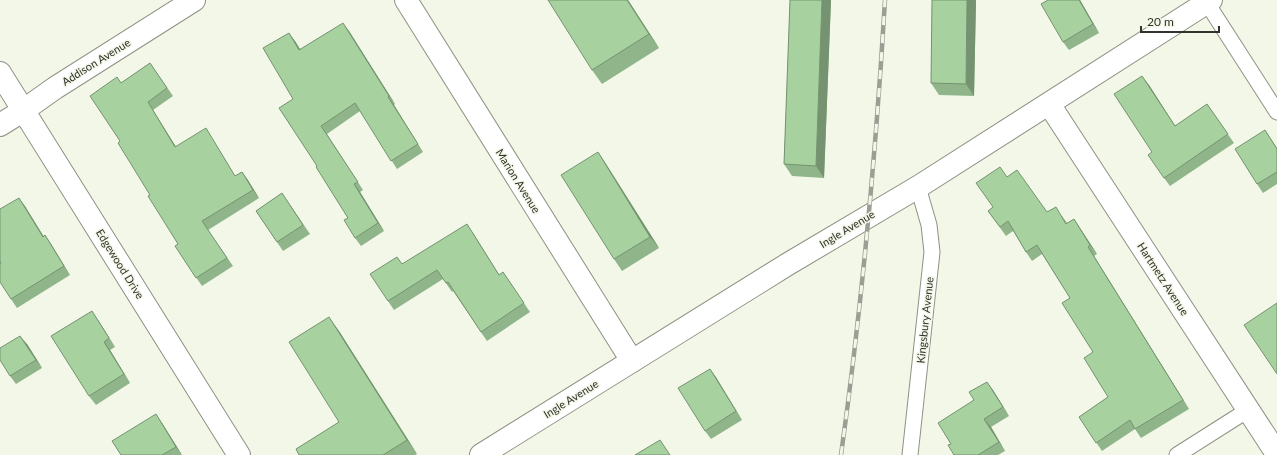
<svg xmlns="http://www.w3.org/2000/svg" width="1277" height="455" viewBox="0 0 1277 455" font-family="Lato,sans-serif">
<style>
.lines{fill:none;stroke-linecap:round;stroke-linejoin:round}
.lane-casing{stroke:#8e9284;stroke-width:17}
.street-casing{stroke:#8e9284;stroke-width:24}
.lane{stroke:#fff;stroke-width:15}
.street{stroke:#fff;stroke-width:22}
.rail-casing{stroke:#9b9e93;stroke-width:4.5}
.rail{stroke:#f3f7e8;stroke-width:3;stroke-dasharray:9;stroke-linecap:butt}
.wall{fill:#90b58a}
.shaded-wall{fill:#759370}
.building{fill:#a7d2a0;stroke:#759370}
.labels{text-anchor:middle;stroke-width:3;stroke-linejoin:round;paint-order:stroke}
.street-label{font-size:11px;fill:#31332d;stroke:#f3f7e8}
</style>
<rect width="100%" height="100%" fill="#f3f7e8"/>
<g class="lines">
<!-- lane casing -->
<g class="lane-casing">
<g id="lane">
<path d="M1205 0 1277 112"/>
<path d="M910 455 932 252 929 225 918 187"/>
<path d="M1177 455 1248 410"/>
</g>
</g>
<!-- street casing -->
<g class="street-casing">
<g id="street">
<path d="M406 0 632 361"/>
<path d="M0 73 239 455"/>
<path d="M1049 104 1277 454"/>
<path d="M0 125 24 110 55 88 194 0"/>
<path d="M481 455 788 264 918 187 1211 0"/>
</g>
</g>
<!-- lane -->
<use href="#lane" class="lane"/>
<!-- street -->
<use href="#street" class="street"/>
<!-- rail casing -->
<g class="rail-casing">
<path id="rail" d="M841 455C862 304 876 152 885 0"/>
</g>
<!-- rail -->
<use href="#rail" class="rail"/>
</g>
<!-- wall -->
<g class="wall">
<path d="M628 0 659 48 602 84 592 70Z"/>
<path d="M790 0H831L824 178 792 176 784 164Z"/>
<path d="M932 0H976L974 96 939 95 931 83Z"/>
<path d="M1080 0 1099 33 1069 50 1063 42Z"/>
<path d="M349 31 395 104 394 105 423 152 397 169 360 111 327 134 363 190 360 192 384 231 361 246 355 238 348 218 317 166 293 99 295 41 300 49Z"/>
<path d="M150 63 173 96 153 110 176 147 211 137 235 176 242 172 259 198 208 230 233 266 202 286 175 246 178 244 150 195 120 141 121 83Z"/>
<path d="M1149 85 1175 126 1207 104 1234 143 1170 186 1164 178 1152 152Z"/>
<path d="M1265 130 1277 148V184L1263 193 1257 184Z"/>
<path d="M598 152 606 164 659 248 622 271 614 259Z"/>
<path d="M1007 177 1047 212 1062 216 1067 223 1074 219 1097 254 1094 256 1189 409 1141 438 1135 429 1102 451 1079 417 1108 397 1093 352 1070 298 1042 254 1032 261 1026 252 1013 231 1006 236 988 211 993 207Z"/>
<path d="M282 193 310 234 283 251 256 211Z"/>
<path d="M19 198 43 236 45 235 51 244 70 275 17 308 11 299 1 263Z"/>
<path d="M473 233 499 275 503 272 530 312 487 341 453 291 452 292 443 279 394 310 388 301 403 264Z"/>
<path d="M98 320 115 347 110 350 130 383 96 405 89 396Z"/>
<path d="M339 331 417 454 415 455H299L339 422Z"/>
<path d="M27 344 42 368 16 384 10 376Z"/>
<path d="M710 369 742 420 711 439 705 431Z"/>
<path d="M993 390 1009 416 991 427 1005 451 998 455H954L951 444Z"/>
<path d="M162 423 182 455H121Z"/>
</g>
<!-- shaded-wall -->
<g class="shaded-wall">
<path d="M627 0H628L659 48 649 34Z"/>
<path d="M822 0H831L824 178 816 166Z"/>
<path d="M967 0H976L974 96 966 84Z"/>
<path d="M1079 0H1080L1099 33 1093 24Z"/>
<path d="M343 23 349 31 395 104 389 96Z"/>
<path d="M289 33 295 41 305 58 299 50Z"/>
<path d="M1142 76 1149 85 1181 135 1175 126Z"/>
<path d="M388 97 394 105 423 152 418 144Z"/>
<path d="M148 102 153 110 181 155 175 147Z"/>
<path d="M598 152 606 164 659 248 650 237Z"/>
<path d="M242 172 248 180 259 198 253 190Z"/>
<path d="M354 184 360 192 384 231 378 223Z"/>
<path d="M19 198 25 206 49 245 43 237Z"/>
<path d="M1074 219 1080 228 1097 254 1090 245Z"/>
<path d="M467 224 473 233 505 284 499 275Z"/>
<path d="M45 235 51 244 70 275 64 266Z"/>
<path d="M1088 247 1094 256 1189 409 1183 400Z"/>
<path d="M92 311 98 320 115 347 109 338Z"/>
<path d="M329 317 339 331 417 454 407 440Z"/>
<path d="M20 336 27 344 42 368 36 360Z"/>
<path d="M104 342 110 350 130 383 124 374Z"/>
<path d="M710 369 716 377 742 420 736 411Z"/>
<path d="M987 382 993 390 1009 416 1003 407Z"/>
<path d="M156 414 162 423 182 455 176 447Z"/>
<path d="M984 419 991 427 1005 451 999 442Z"/>
</g>
<!-- building -->
<g class="building">
<path d="M548 0H627L649 34 592 70Z"/>
<path d="M790 0H822L816 166 784 164Z"/>
<path d="M932 0H967L966 84 931 83Z"/>
<path d="M1048 0H1079L1093 24 1063 42 1041 4Z"/>
<path d="M343 23 389 96 388 97 418 144 391 161 355 103 321 126 358 182 354 184 378 223 355 238 344 220 348 218 316 167 317 166 279 108 293 99 263 48 289 33 299 50Z"/>
<path d="M150 63 167 88 148 102 175 147 206 128 235 176 242 172 253 190 202 221 227 258 196 278 175 246 178 244 148 196 150 195 118 143 120 141 90 96 117 77 121 83Z"/>
<path d="M1142 76 1175 126 1207 104 1228 134 1164 178 1148 155 1152 152 1114 94Z"/>
<path d="M1265 130 1277 149V172L1257 184 1235 149Z"/>
<path d="M598 152 650 237 614 259 561 175Z"/>
<path d="M1000 167 1007 177 1017 170 1047 212 1056 207 1066 224 1074 219 1090 245 1088 247 1183 400 1135 429 1130 420 1096 443 1079 417 1108 397 1084 358 1093 352 1062 303 1070 298 1037 245 1026 252 1008 221 1000 227 988 211 993 207 976 183Z"/>
<path d="M282 193 303 225 277 242 256 211Z"/>
<path d="M19 198 43 237 45 235 64 266 11 299 0 282V264L1 263 0 261V209Z"/>
<path d="M467 224 499 275 503 272 524 303 481 332 448 282 446 283 437 270 388 301 370 274 397 257 402 264Z"/>
<path d="M1277 303V374L1244 325Z"/>
<path d="M92 311 109 338 104 342 124 374 89 396 51 336Z"/>
<path d="M329 317 407 440 383 455H299L296 449 339 422 289 342Z"/>
<path d="M20 336 36 360 10 376 0 360V348Z"/>
<path d="M710 369 736 411 705 431 678 388Z"/>
<path d="M987 382 1003 407 984 419 999 442 978 455H954L948 445 951 444 938 423 974 400 969 392Z"/>
<path d="M156 414 176 447 162 455H121L112 441Z"/>
<path d="M660 440 670 455H635Z"/>
</g>
<g class="labels">
<!-- street labels -->
<g class="street-label">
<text transform="translate(96 62) rotate(-32)" y="4">Addison Avenue</text>
<text transform="translate(518 181) rotate(58)" y="4">Marion Avenue</text>
<text transform="translate(847 229) rotate(-31)" y="4">Ingle Avenue</text>
<text transform="translate(120 264) rotate(58)" y="4">Edgewood Drive</text>
<text transform="translate(1163 279) rotate(57)" y="4">Hartmetz Avenue</text>
<text transform="translate(925 320) rotate(-84)" y="4">Kingsbury Avenue</text>
<text transform="translate(571 399) rotate(-32)" y="4">Ingle Avenue</text>
</g>
</g>
<!-- scale -->
<path d="M1141 26v6h78v-6" fill="none" stroke="#31332d" stroke-width="2"/>
<text x="1147" y="26" font-size="12" fill="#31332d" stroke="#f3f7e8" stroke-width="3" paint-order="stroke">20 m</text>
</svg>
